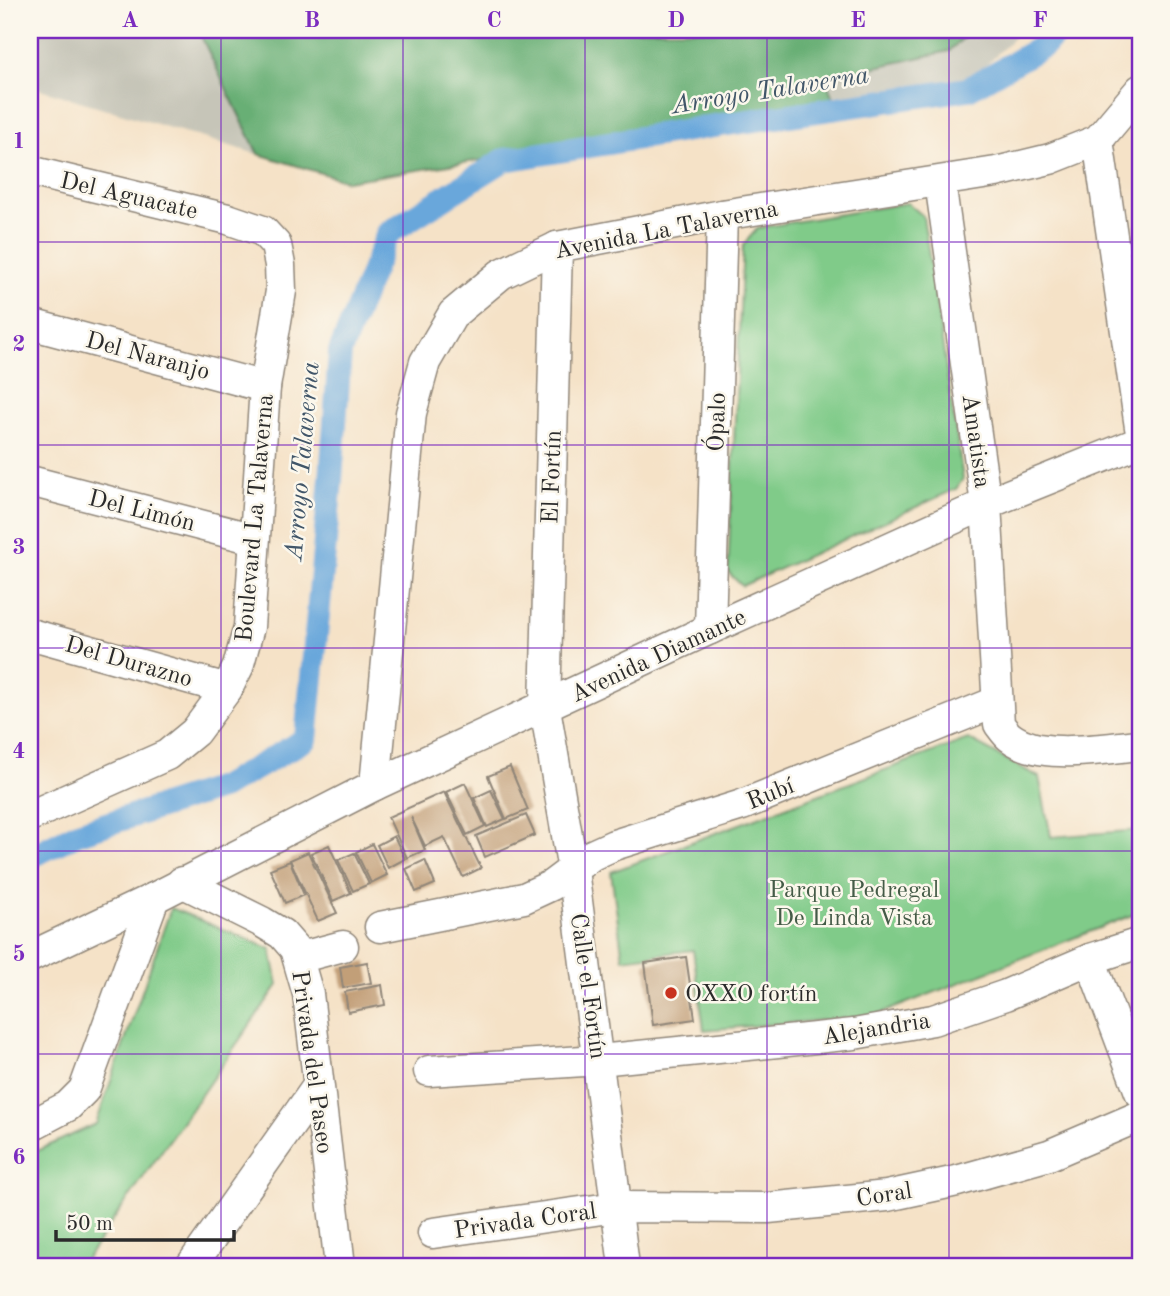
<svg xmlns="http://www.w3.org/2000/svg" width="1170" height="1296" viewBox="0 0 1170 1296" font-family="'Old Standard TT',serif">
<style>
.industrial{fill:#c6c5b8}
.green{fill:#80cb89;stroke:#567b5a;stroke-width:2}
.forest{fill:#68af75;stroke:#4a6d50;stroke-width:2}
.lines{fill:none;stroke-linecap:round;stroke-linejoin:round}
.canal{stroke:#69a7db;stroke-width:24}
.building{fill:#c29f78}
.minor-casing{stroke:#908679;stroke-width:33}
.minor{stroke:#fff;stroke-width:30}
.grid{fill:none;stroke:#7b2cbf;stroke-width:2;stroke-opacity:0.55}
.poi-dot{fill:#c8321e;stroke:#fbf7ec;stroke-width:2.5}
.labels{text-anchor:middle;stroke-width:5;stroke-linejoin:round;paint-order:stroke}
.street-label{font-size:24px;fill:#2b2b2b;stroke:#fbf7ec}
.park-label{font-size:24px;fill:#445b47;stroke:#fbf7ec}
.poi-label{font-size:24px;fill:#2b2b2b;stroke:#fbf7ec;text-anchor:start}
.water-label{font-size:26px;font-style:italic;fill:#415669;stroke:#fbf7ec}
.neatline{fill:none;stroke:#7b2cbf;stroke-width:2.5}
.grid-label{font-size:23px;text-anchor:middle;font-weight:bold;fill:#7b2cbf}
</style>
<rect width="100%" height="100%" fill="#fbf7ec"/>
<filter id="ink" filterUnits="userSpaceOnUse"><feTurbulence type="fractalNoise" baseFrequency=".0143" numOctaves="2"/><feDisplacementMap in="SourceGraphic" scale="14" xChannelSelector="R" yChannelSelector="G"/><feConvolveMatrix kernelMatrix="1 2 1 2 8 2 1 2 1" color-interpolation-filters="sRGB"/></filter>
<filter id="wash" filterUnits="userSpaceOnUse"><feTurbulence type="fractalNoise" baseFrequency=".00686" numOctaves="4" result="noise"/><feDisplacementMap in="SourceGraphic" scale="28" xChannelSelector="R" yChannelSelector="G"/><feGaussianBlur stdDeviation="1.57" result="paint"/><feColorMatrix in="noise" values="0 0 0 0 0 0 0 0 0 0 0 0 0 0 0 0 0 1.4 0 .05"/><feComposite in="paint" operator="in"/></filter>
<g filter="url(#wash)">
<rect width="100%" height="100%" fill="#f5e2c7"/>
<!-- industrial -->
<path class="industrial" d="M30 30H1022L966 84 347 181 30 86Z"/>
<!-- green -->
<g class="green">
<path d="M908 203 923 216 963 479 956 489 742 586 728 572 743 245 758 228Z"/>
<path d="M968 739 1039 777 1051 837 1140 830V912L874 1016 704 1030 693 950 623 959 611 872Z"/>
<path d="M171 908 271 949 278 985 81 1266H30V1154L96 1124Z"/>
</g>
<!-- forest -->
<path class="forest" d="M198 30H972L949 51 825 78 836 105 347 181 258 154Z"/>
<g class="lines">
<!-- canal -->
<path class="canal" d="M30 857 78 833 223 787 306 739 331 479 340 352 388 233 504 160 707 127 968 89 1045 45 1059 30"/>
</g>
<g id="blocks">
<!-- building -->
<g class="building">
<path d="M510 767 528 810 506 819 488 776Z"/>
<path d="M465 783 485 826 467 835 446 792Z"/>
<path d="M491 790 505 819 487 827 474 798Z"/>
<path d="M444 792 481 868 463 877 444 837 425 846 411 817 425 850 407 858 388 817Z"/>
<path d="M526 815 535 835 485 857 476 836Z"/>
<path d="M394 836 405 859 388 868 377 845Z"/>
<path d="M372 844 387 875 371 883 356 852Z"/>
<path d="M329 845 351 893 333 901 311 853Z"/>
<path d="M308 852 337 913 318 921 290 860Z"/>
<path d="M354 853 369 884 353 891 338 860Z"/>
<path d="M425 860 435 884 416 892 406 869Z"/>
<path d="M290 861 304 895 285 903 270 869Z"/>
<path d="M686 957 695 1019 653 1025 645 963Z"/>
<path d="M367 962 371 983 343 988 340 967Z"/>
<path d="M382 985 385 1005 348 1012 345 992Z"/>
</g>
</g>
</g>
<g filter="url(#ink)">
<use href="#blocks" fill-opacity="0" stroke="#908679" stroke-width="2"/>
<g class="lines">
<!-- minor casing -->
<g class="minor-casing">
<g id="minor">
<path d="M1098 140 1140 427"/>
<path d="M30 171 228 219 263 231 276 245 280 265 281 291 265 387 249 627 238 667 227 689 195 732 167 755 30 816"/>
<path d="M940 182 986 504 999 724C1002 728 1006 734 1010 737 1041 761 1103 748 1140 745"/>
<path d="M557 247 545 708 573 870 624 1266"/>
<path d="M30 324 265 387"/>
<path d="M30 481 254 539"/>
<path d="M710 629 722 215"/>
<path d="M30 634 227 689"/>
<path d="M375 785 411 413 425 362 453 314 501 274 557 247 722 215 996 172 1050 159 1098 140 1140 90"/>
<path d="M182 882 262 922 282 934 295 949 308 994 340 1266"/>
<path d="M380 927 524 898 552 885 592 855 614 845 742 805 996 702"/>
<path d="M30 957 154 898 375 785 710 629 986 504 1140 442"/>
<path d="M298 958 343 946"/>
<path d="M1090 959 1140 1092"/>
<path d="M429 1071 599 1060 768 1043 854 1034 933 1020 1006 995 1090 959 1140 943"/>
<path d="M30 1126 68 1106 84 1090 154 898"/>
<path d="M433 1233 616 1207 768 1208 887 1196 957 1181 1049 1155 1140 1116"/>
<path d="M191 1266 318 1086"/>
</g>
</g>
<!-- minor -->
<use href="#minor" class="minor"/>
</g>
</g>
<!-- grid -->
<path class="grid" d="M221 30V1266M403 30V1266M585 30V1266M767 30V1266M949 30V1266M30 242H1140M30 445H1140M30 648H1140M30 851H1140M30 1054H1140"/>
<!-- markers -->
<circle class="poi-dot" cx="671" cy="993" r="7"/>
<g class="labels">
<!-- street labels -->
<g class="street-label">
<text transform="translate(129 195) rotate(13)" y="8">Del Aguacate</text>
<text transform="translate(666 229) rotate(-11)" y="8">Avenida La Talaverna</text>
<text transform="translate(148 355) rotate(15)" y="8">Del Naranjo</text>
<text transform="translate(716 422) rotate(-88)" y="8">Ópalo</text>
<text transform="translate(977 441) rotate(82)" y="8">Amatista</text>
<text transform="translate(551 477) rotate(-88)" y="8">El Fortín</text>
<text transform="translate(142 510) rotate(14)" y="8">Del Limón</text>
<text transform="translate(254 518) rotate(-85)" y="8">Boulevard La Talaverna</text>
<text transform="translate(658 655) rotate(-25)" y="8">Avenida Diamante</text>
<text transform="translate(129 661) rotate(16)" y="8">Del Durazno</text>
<text transform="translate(770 793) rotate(-22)" y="8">Rubí</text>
<text transform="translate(589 986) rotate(82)" y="8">Calle el Fortín</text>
<text transform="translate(876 1028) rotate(-9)" y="8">Alejandria</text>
<text transform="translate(313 1062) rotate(82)" y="8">Privada del Paseo</text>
<text transform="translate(884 1194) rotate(-9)" y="8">Coral</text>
<text transform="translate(525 1220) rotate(-8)" y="8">Privada Coral</text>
</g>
<!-- park labels -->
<g class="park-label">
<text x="854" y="897">Parque Pedregal<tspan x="854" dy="28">De Linda Vista</tspan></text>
</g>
<!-- poi labels -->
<g class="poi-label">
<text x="685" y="1001">OXXO fortín</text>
</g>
<!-- water labels -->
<g class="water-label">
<text transform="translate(770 89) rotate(-9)" y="9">Arroyo Talaverna</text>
<text transform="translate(301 461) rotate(-85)" y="9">Arroyo Talaverna</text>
</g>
</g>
<!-- margin -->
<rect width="1170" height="1296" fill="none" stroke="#fbf7ec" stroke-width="77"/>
<!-- scale -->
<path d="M56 1230v10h178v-10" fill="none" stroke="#2b2b2b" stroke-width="3.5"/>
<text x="66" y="1230" font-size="21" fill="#2b2b2b" stroke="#fbf7ec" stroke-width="5" paint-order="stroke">50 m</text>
<rect x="38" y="38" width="1094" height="1220" class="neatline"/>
<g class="grid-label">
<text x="130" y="27">A</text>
<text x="312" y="27">B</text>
<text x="494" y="27">C</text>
<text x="676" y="27">D</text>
<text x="858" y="27">E</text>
<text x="1040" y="27">F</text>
<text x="19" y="148">1</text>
<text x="19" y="351">2</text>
<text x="19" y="554">3</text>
<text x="19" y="758">4</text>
<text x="19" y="961">5</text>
<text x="19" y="1164">6</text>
</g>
</svg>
